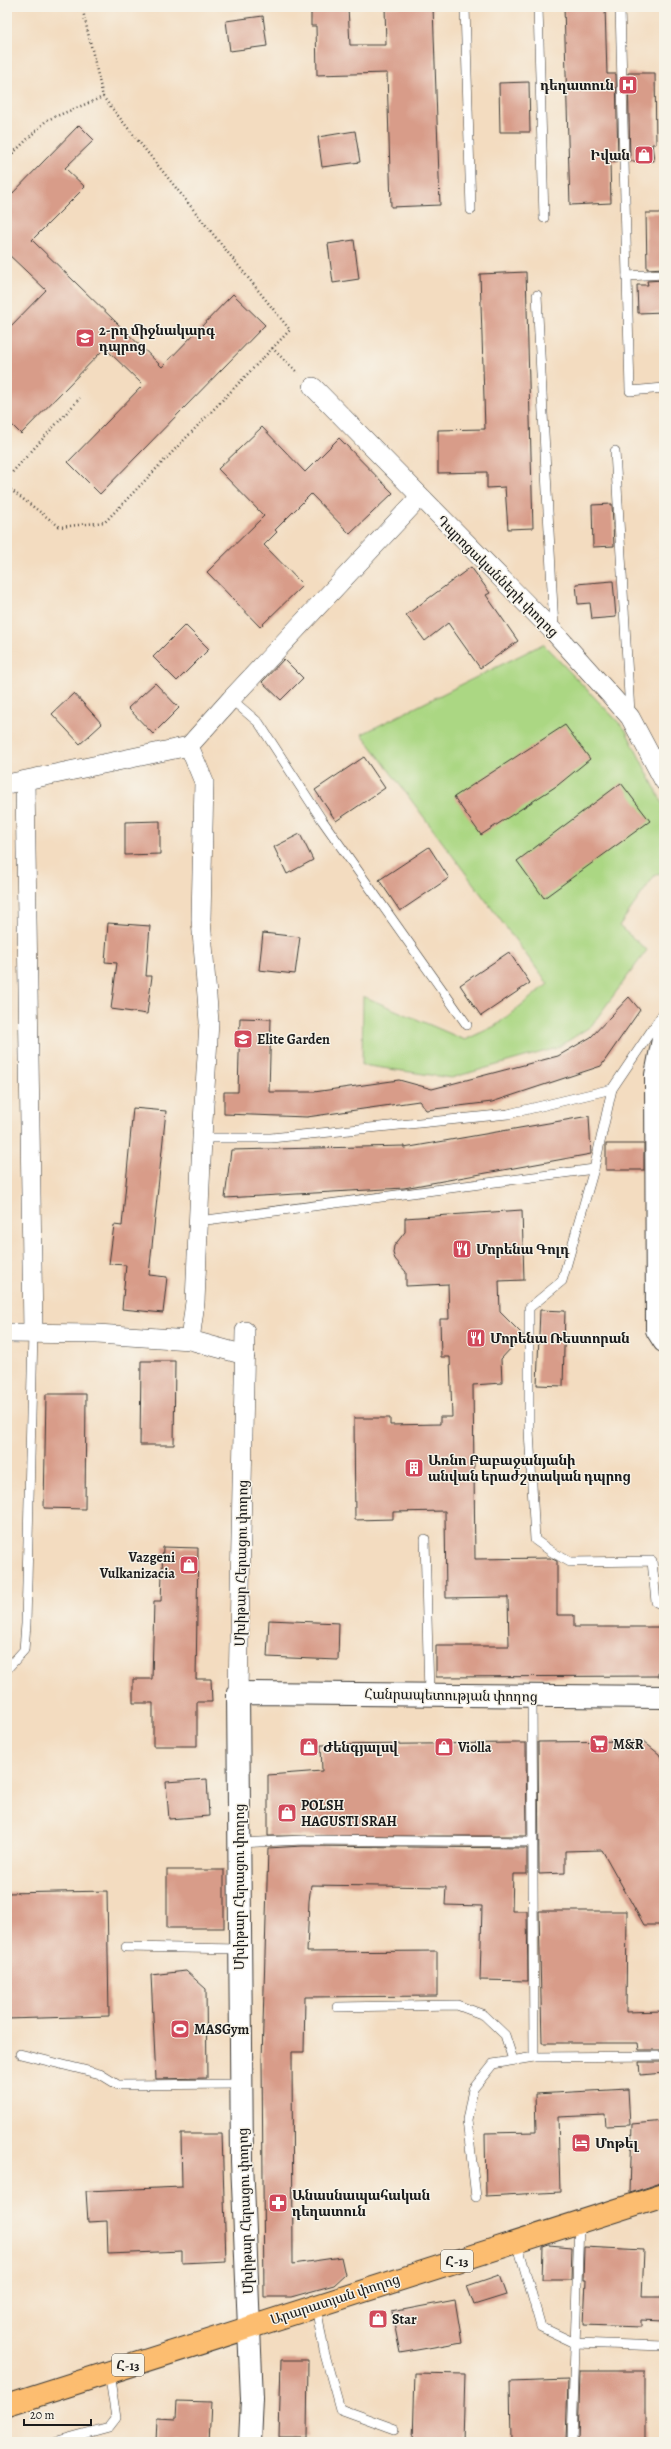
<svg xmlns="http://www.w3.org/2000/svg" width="671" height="2449" viewBox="0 0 671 2449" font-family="Alegreya,'Noto Serif Armenian',serif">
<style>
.green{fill:#abd783;stroke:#647a50}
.building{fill:#d89c89}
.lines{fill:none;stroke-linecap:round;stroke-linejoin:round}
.service-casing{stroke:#3c3935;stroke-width:10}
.minor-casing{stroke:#3c3935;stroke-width:20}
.tertiary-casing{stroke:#3c3935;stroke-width:24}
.primary-casing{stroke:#3c3935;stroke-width:24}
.path{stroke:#3c3935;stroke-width:2.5;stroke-dasharray:1 3;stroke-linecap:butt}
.service{stroke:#fff;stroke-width:9}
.minor{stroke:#fff;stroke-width:19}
.tertiary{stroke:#fff;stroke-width:22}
.primary{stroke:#fcbd6f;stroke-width:22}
.labels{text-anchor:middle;stroke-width:3;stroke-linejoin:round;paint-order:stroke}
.shield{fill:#f7f3e8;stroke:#5e5c59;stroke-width:1}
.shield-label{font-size:13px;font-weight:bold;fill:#1c1c1c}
.poi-label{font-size:14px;font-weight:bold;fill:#1c1c1c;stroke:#f7f3e8;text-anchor:start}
.street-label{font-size:14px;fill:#1c1c1c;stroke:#f7f3e8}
</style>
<rect width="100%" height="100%" fill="#f7f3e8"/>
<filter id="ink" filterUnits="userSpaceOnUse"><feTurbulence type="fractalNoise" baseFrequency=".025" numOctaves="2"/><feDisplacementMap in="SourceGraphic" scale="8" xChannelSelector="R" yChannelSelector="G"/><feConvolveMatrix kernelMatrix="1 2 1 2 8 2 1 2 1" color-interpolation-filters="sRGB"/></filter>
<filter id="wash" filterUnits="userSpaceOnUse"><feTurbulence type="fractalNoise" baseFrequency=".012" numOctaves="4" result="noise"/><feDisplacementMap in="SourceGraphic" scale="16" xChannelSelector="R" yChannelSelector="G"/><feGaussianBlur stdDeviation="0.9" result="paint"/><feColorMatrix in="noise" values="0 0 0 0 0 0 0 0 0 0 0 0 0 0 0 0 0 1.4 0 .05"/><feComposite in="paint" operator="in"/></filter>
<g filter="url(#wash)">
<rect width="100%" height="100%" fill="#f3dcc0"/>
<!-- green -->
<path class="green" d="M543 644 625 729 664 806V872L655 875 619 926 647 950 591 1026 557 1048 451 1078 362 1065 363 996 465 1040 495 1026 548 984 362 734Z"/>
<g id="blocks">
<!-- building -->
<g class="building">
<path d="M311 7H348L350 45H386L385 7H433L440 205 391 207 387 73 317 75 316 26H311Z"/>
<path d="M564 7H605L607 74H616L618 161 610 162 611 203 570 205Z"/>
<path d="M263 16 267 46 230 51 226 21Z"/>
<path d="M628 73H655L656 144H652L654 161H630Z"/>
<path d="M529 82 530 132H500L499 83Z"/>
<path d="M79 125 94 140 65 168 85 187 32 240 162 367 233 294 265 325 100 494 68 462 143 385 105 348 21 434 7 420V330L46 290 7 253V199Z"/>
<path d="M355 131 360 162 322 167 318 137Z"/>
<path d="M646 213H664V268L647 269Z"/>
<path d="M354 240 359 279 333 283 328 244Z"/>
<path d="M526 272 533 528 508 529 505 487 487 488V472L438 473V430L485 429 480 274Z"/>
<path d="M664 280V312L638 313 637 285H648L647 281Z"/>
<path d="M262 427 305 472 339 438 393 493 350 534 311 494 275 530 277 532 264 545 303 585 260 627 207 572 264 516 218 469Z"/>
<path d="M612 504 614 546 593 547 592 505Z"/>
<path d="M471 567 490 593 486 595 518 641 480 668 448 623 425 641 406 615Z"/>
<path d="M613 581 616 617 592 619 590 603 578 604 576 584Z"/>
<path d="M185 625 209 649 177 681 153 657Z"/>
<path d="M284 659 303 678 281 700 262 682Z"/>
<path d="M155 683 179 708 153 734 128 708Z"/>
<path d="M74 693 102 724 80 744 52 714Z"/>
<path d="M565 725 590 759 558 785 481 835 454 797Z"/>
<path d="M364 757 385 788 336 821 315 790Z"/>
<path d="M621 783 650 821 544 898 517 861Z"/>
<path d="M160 821V854L125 855V822Z"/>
<path d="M300 834 313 860 287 874 274 847Z"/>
<path d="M429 847 449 878 400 911 379 880Z"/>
<path d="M108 923 150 926 146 976H152L147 1014 111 1009 117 963 105 962Z"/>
<path d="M263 933 300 937 295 974 259 970Z"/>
<path d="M509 952 530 983 481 1016 460 985Z"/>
<path d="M629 997 640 1010 601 1066 492 1102 426 1110 419 1101 307 1117 224 1114V1092H238L240 1018 271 1019 269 1092H314L399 1080 432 1089 558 1056 591 1037Z"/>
<path d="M133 1108 166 1111 149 1275 167 1277 163 1313 122 1309 126 1265 109 1264 114 1225 122 1226Z"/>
<path d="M589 1116 591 1154 404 1188 225 1198 231 1150 404 1146V1148Z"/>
<rect x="606" y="1144" width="38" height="26"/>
<path d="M522 1210 524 1280 499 1281 500 1312 523 1335 501 1359 502 1383 473 1385 475 1559 550 1558 557 1561V1615H574V1627H664V1672H658V1676L436 1677V1646H509L508 1597 446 1598 445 1511 393 1512V1519L355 1520 354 1418H390V1425L440 1424V1417H452L450 1357H441L440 1319H449L448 1284 406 1286V1272L395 1259 393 1253 394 1246 405 1232V1218Z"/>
<path d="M540 1310 565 1311 563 1386 537 1385Z"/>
<path d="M141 1361H175L174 1445H140Z"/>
<path d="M46 1394H86L85 1509 44 1508Z"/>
<path d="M163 1547 198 1548 196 1679H211L212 1702H197V1746H153V1703H133V1679H152L154 1601H161Z"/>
<path d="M269 1620 339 1623 338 1660 267 1657Z"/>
<path d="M643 1741 659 1754 664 1763V1925H644L602 1850 565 1851V1873L539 1874 538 1742Z"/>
<path d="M515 1743H526L527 1836H268V1775L322 1771 321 1745Z"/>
<path d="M207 1779 209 1816 169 1819 166 1782Z"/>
<path d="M303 1846 527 1848V1874H513L512 1911H527L528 1981 480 1980 482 1906 445 1905 446 1887 311 1885 309 1901 307 1952 437 1951V1996L305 1997 304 2052H292L293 2264 341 2257 345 2275 334 2285 291 2297H264L262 2060 268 1848Z"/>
<rect x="167" y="1870" width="57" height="58"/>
<path d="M107 1891 109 2016 7 2019V1893Z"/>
<path d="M539 1911H627L626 2012 664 2011V2050H639L638 2043H542Z"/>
<path d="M186 1971 206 1989 207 2078 156 2079 151 1975Z"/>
<path d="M639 2062H664V2073L640 2075Z"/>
<path d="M628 2089 630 2125 606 2126 605 2115 558 2117 560 2192 486 2196 485 2133 536 2132 535 2094Z"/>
<path d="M664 2121V2182L630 2193 632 2124Z"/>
<path d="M181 2134H222L226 2261 182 2263V2251L108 2254 107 2221 88 2222 86 2191 182 2187Z"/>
<path d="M549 2245 572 2247 571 2280H542L543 2247Z"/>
<path d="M584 2247 644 2250 642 2297H664V2321L641 2320V2327L584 2325 586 2280H583Z"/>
<path d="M499 2275 506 2295 474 2305 467 2286Z"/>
<path d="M455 2300 462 2342 400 2353 392 2312Z"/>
<path d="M281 2360H308L307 2437H279Z"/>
<path d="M580 2371H645V2442H578Z"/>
<path d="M415 2373 465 2374 463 2442H413Z"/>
<path d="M568 2380 566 2442H511L510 2382Z"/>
<path d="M177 2401 211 2402 209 2442H156L157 2418 176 2419Z"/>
</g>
</g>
</g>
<g filter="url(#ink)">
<use href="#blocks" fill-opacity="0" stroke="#3c3935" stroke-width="1"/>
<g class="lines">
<!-- service casing -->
<g class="service-casing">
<g id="service">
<path d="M465 7 471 210"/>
<path d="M538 7 544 218"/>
<path d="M620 7 630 391 664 388"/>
<path d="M627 276 664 274"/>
<path d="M537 295 554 629"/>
<path d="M615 451 630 713"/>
<path d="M231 699 259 723 322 820 467 1025"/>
<path d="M612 1089 594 1169 562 1281 529 1308V1430L535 1540 552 1552 570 1562 652 1561 656 1602 664 1605"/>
<path d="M202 1138H271L508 1114 612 1089 664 1012"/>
<path d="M199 1221 594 1169"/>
<path d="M425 1539 429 1695"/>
<path d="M7 1669 24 1650 26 1624 33 1332"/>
<path d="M532 1696 534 2057"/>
<path d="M239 1843 303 1840 531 1842"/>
<path d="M126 1947 240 1949"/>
<path d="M337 2007 457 2005 484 2015 505 2035 513 2060"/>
<path d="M20 2054 100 2074 118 2085 241 2084"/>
<path d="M476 2197 467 2120 473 2089 493 2064 534 2057 664 2056"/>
<path d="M517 2242 541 2327 575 2343 664 2346"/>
<path d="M316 2306 324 2351 340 2409 395 2429"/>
<path d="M54 2442 109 2427 116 2418 109 2372"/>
<path d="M572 2442 579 2222"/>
</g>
</g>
<!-- minor casing -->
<g class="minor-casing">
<g id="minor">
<path d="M313 387 554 632 630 717 664 781"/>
<path d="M189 746 204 782 201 919 209 1022 202 1138 195 1302 190 1340"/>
<path d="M25 781 33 1332"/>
<path d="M7 784 189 746 231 699 420 497"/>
<path d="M7 1333 97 1334 190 1340 245 1355"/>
<path d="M238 1693 245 1331"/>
</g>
</g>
<!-- tertiary casing -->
<g class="tertiary-casing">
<g id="tertiary">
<path d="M664 1034 656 1075 657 1330 664 1341"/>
<path d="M250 2442 252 2399 242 2161 238 1693 664 1697"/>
</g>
</g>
<!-- primary casing -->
<g class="primary-casing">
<path id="primary" d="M7 2405 664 2195"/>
</g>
<!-- path -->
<g class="path">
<path d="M82 7 103 97"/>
<path d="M7 159 47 120 103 97 290 330 105 522 60 527 7 487"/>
<path d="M272 348 298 373"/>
<path d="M7 478 80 398"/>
</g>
<!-- service -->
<use href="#service" class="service"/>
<!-- minor -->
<use href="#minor" class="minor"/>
<!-- tertiary -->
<use href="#tertiary" class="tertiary"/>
<!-- primary -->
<use href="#primary" class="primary"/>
</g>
</g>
<!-- icons -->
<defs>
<g id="hospital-square" transform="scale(1)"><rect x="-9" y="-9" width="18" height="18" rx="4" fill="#d1495b" stroke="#f7f3e8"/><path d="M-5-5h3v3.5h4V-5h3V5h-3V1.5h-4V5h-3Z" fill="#fff"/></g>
<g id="shop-square" transform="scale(1)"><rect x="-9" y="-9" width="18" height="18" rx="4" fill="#d1495b" stroke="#f7f3e8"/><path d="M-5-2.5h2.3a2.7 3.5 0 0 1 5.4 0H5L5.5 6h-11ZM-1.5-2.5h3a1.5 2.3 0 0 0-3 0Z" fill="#fff"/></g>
<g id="school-square" transform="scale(1)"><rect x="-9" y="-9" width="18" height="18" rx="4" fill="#d1495b" stroke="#f7f3e8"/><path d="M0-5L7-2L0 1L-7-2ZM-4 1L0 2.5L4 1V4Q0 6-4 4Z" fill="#fff"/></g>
<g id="restaurant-square" transform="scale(1)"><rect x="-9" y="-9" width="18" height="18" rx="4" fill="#d1495b" stroke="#f7f3e8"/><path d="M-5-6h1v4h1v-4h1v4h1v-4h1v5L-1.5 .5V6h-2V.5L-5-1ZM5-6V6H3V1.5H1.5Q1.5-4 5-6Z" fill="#fff"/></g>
<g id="building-square" transform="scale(1)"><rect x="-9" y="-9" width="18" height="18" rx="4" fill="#d1495b" stroke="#f7f3e8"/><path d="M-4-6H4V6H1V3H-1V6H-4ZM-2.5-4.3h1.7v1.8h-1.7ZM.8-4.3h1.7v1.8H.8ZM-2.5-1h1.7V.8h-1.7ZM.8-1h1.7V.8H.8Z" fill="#fff"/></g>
<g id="supermarket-square" transform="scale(1)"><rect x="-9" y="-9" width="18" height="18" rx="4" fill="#d1495b" stroke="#f7f3e8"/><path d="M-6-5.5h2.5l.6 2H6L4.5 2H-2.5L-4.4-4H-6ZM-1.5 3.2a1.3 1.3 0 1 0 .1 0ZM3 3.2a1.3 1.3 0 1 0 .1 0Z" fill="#fff"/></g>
<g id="stadium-square" transform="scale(1)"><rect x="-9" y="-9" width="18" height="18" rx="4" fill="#d1495b" stroke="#f7f3e8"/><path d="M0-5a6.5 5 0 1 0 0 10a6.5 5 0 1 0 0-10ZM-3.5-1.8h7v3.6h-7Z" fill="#fff"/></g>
<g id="hotel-square" transform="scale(1)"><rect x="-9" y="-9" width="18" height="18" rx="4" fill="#d1495b" stroke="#f7f3e8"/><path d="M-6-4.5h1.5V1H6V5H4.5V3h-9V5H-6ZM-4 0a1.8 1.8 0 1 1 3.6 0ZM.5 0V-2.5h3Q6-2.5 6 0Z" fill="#fff"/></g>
<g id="pharmacy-square" transform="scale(1)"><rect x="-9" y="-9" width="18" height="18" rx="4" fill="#d1495b" stroke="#f7f3e8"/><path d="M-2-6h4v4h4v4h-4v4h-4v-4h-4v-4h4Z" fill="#fff"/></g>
</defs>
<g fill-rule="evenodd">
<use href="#hospital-square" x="628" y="85"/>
<use href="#shop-square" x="644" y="155"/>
<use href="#school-square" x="85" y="338"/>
<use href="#school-square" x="243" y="1039"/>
<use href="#restaurant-square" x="462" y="1249"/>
<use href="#restaurant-square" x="476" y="1338"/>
<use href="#building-square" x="414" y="1468"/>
<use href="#shop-square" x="189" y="1565"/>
<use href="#supermarket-square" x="599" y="1744"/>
<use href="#shop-square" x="309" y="1747"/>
<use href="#shop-square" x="444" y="1747"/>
<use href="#shop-square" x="287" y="1813"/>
<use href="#stadium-square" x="180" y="2029"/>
<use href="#hotel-square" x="581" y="2143"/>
<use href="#pharmacy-square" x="278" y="2203"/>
<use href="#shop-square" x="378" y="2319"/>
</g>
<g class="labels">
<!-- shield labels -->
<g class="shield">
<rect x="441" y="2250" width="32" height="22" rx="3"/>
<rect x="112" y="2354" width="32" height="22" rx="3"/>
</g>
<g class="shield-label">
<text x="457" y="2266">Հ-13</text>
<text x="128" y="2370">Հ-13</text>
</g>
<!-- poi labels -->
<g class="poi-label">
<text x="614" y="90" text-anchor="end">դեղատուն</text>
<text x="630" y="160" text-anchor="end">Իվան</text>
<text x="99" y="335">2-րդ միջնակարգ<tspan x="99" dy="16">դպրոց</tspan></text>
<text x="257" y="1044">Elite Garden</text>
<text x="476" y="1254">Մորենա Գոլդ</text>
<text x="490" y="1343">Մորենա Ռեստորան</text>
<text x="428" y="1465">Առնո Բաբաջանյանի<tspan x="428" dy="16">անվան երաժշտական դպրոց</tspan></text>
<text x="175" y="1562" text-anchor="end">Vazgeni<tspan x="175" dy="16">Vulkanizacia</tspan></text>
<text x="613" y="1749">M&amp;R</text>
<text x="323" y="1752">Ժենգյալսվ</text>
<text x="458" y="1752">Violla</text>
<text x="301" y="1810">POLSH<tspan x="301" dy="16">HAGUSTI SRAH</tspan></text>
<text x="194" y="2034">MASGym</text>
<text x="595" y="2148">Մոթել</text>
<text x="292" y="2200">Անասնապահական<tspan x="292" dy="16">դեղատուն</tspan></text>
<text x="392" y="2324">Star</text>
</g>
<!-- street labels -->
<g class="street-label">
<text transform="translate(498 576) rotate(45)" y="5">Դպրոցականների փողոց</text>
<text transform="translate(241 1563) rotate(-89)" y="5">Մխիթար Հերացու փողոց</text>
<text transform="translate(451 1695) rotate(1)" y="5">Հանրապետության փողոց</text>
<text transform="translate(239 1887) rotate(-90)" y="5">Մխիթար Հերացու փողոց</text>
<text transform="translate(245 2211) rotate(-92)" y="5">Մխիթար Հերացու փողոց</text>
<text transform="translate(335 2299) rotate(-18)" y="5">Արարատյան փողոց</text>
</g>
</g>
<!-- margin -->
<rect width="671" height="2449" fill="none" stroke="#f7f3e8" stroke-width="24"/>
<!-- scale -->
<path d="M24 2419v6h67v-6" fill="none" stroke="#1c1c1c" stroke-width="2"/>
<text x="30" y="2419" font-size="12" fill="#1c1c1c" stroke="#f7f3e8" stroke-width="3" paint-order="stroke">20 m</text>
</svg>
